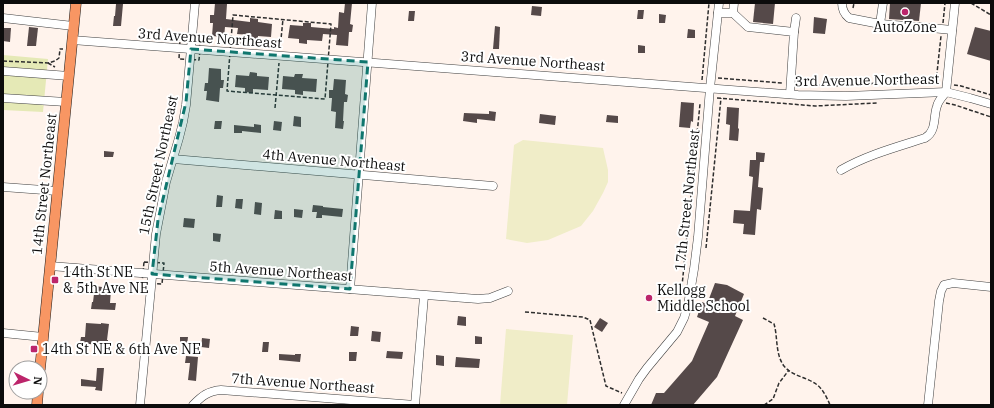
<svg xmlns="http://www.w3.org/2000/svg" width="994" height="408" viewBox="0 0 994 408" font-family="'IBM Plex Serif',serif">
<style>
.green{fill:#e5e9b6}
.pitch{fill:#f0edc8}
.building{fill:#554949}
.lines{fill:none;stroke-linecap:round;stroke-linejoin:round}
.minor-casing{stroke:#3f3f3f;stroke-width:9}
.major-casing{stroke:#1d1d1d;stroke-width:11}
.path{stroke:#2e2e2e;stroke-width:1.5;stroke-dasharray:4 2;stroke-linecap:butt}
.minor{stroke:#fff;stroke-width:8}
.major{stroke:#f89663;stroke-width:10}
.marked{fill:#0f766e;fill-opacity:0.2;stroke:#0f766e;stroke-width:3;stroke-dasharray:8 5;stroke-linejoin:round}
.poi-dot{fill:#bc256b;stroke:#fff;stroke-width:1.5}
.labels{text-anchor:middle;stroke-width:4;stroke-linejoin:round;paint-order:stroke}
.poi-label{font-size:14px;fill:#0c0c0c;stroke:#fff;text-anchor:start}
.street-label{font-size:14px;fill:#0c0c0c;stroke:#fff}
</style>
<rect width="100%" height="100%" fill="#fff3ec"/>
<!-- green -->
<path class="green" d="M3 55 48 59 43 112 3 110Z"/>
<!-- pitch -->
<g class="pitch">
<path d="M523 140 603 148 608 170V182L603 193 593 211 581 226 548 240 527 243 506 239 514 145Z"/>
<path d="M506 329 573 335 567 405H500Z"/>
</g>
<!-- building -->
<g class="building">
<path d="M215 3 227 4 226 19 250 22V18L258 19V22L272 24 271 37 258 36V40L250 39V35L237 34 238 28 225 27 224 37 212 36 213 23H210V15H214Z"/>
<path d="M345 3H352L350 24 353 25 352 32H349L348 46 336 45 337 35 323 34 322 41 307 40V44L299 43V39L288 38 290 25 303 26V23H311V27L334 29V27L338 28 339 12 344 13Z"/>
<path d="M755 3H775L773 24 753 22Z"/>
<path d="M890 3H921L919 21 889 19Z"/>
<path d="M116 4H123L121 26H113L114 16H115Z"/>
<path d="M532 6 542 7 541 16 531 15Z"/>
<path d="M638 10H644L643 19H637Z"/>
<path d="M409 11H415L414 21H408Z"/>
<path d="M659 14 666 15 665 23H659Z"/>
<path d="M814 17 827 19 825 34 813 33Z"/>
<path d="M495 26 500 27 499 49H493Z"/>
<path d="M29 27 38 28 36 46H27Z"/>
<path d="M975 27 991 31V61L967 54Z"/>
<path d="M3 28H11L10 42 3 41Z"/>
<path d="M688 29 695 30V38H687Z"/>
<path d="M638 45 645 46V53H638Z"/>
<path d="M209 68 221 69V80H224L223 88H220L219 102 206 100 207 91H204L205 83H208Z"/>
<path d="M250 72 257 73V76L269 77 268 90 253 89V93L245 92V88L235 87 236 75 249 76Z"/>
<path d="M295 74H303L302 78 317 79 316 92 303 91V95L295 94V90L282 89 283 76 294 77Z"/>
<path d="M334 79 346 80 345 94 348 95 347 102H344L343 121H344L343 129 335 128 336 112 331 111 332 98H329V90H333Z"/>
<path d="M681 102 694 103 693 122 691 121 690 128 679 127Z"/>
<path d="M727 107 739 108 738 128 739 129 738 141 729 140 730 125 726 124Z"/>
<path d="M489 111 496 112 495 121 477 119V123L463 121 464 113 489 114Z"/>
<path d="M540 114 556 116 555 125 539 123Z"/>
<path d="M607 115 618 116V123L606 122Z"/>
<path d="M294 116 301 117V127L293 126Z"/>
<path d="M215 121H222L221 129H214Z"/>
<path d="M274 121 282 122 281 131 273 130Z"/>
<path d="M254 124 261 125V133L242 131V133H234V125L254 127Z"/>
<path d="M104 151 114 152 113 157H104Z"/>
<path d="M756 152 765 153 764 162H760L758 187 763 188 761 210 757 209 755 235 743 234 744 224 733 223 734 210 750 211 753 177 749 176 750 160H756Z"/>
<path d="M217 195 223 196 222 207H216Z"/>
<path d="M236 199H243L242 209 235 208Z"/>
<path d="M255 202 262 203 261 215 254 214Z"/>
<path d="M313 205 323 206V207L343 209 342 217 322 215V218H316L317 212H312Z"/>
<path d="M294 209 303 210 302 218 294 217Z"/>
<path d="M275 210 282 211V219H274Z"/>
<path d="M184 218 195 219 194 228 183 227Z"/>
<path d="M213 233 221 234 220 242 213 241Z"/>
<path d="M715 283 727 285 744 294 735 316 743 320 717 377 693 405H651L656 393H664L692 361 709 322 697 317 702 302 707 304Z"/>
<path d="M95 286 102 287V289L111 290 110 303H116L115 310 91 309 92 302H93Z"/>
<path d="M458 316 466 317V326L457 325Z"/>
<path d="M600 318 608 323 602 332 594 327Z"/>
<path d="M86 323 101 324V323L109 324 107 340H108V347L98 346V345L80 343 81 337H85Z"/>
<path d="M351 326 359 327 358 336H350Z"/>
<path d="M372 331 381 332 380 342 371 341Z"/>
<path d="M475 336 482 337V344H475Z"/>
<path d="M180 337H188L187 345H180Z"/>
<path d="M202 338 210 339 209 348 201 347Z"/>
<path d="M263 342H269L268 352H262Z"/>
<path d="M387 351 403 352 402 359 386 358Z"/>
<path d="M349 352H357L356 361H349Z"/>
<path d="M279 354 295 355V354H301L300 362 279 360Z"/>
<path d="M436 355 444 356V366L436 365Z"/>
<path d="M186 356 198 357 196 381 188 380 190 363H185Z"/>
<path d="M456 357 480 359 479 368 455 367Z"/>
<path d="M97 368H104L102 391 95 390 96 387 81 386V379L96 381Z"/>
</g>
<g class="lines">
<!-- minor casing -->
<g class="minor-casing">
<g id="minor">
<path d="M842 3C842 9 844 14 849 18L880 24 921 27 952 30"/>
<path d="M718 13H733L748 27 794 32 790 94"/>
<path d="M733 13 734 3"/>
<path d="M3 18 73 26"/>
<path d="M880 24 883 3"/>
<path d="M794 32 796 18"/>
<path d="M72 40 798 95 846 96 946 92 970 98 991 104"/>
<path d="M3 71 69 76"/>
<path d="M3 98 66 102"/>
<path d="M173 159 493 186"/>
<path d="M841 170C867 155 897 147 925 138 937 131 933 117 937 106 938 101 943 96 946 92L955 3"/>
<path d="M3 187 57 191"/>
<path d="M50 266 478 299 490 298 508 291"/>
<path d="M350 289 372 3"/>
<path d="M3 333 43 337"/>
<path d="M140 405 156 234 166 182 179 138 183 122 186 105 195 3"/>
<path d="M193 405C202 396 208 391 221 390L415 405"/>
<path d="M415 405 424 296"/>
<path d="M624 405 639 379 647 368 677 332 684 318 688 305 694 269 698 237 710 88 719 3"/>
<path d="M928 405 939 301 941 291 944 285 953 283 991 287"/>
</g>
</g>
<!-- major casing -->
<g class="major-casing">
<g id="major">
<path d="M40 369 76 3"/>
<path d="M37 405 38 392"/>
</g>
</g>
<!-- path -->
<g class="path">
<path d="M971 3 991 15"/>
<path d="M853 8 854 3"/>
<path d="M233 15 331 24 325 99 227 91Z"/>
<path d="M943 23 945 3"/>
<path d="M180 39 199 40 200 50 199 60 179 59Z"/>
<path d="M231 43 280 46"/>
<path d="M280 49 283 19"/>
<path d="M3 61 48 63 55 61 59 58 60 49H63"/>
<path d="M48 63 55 67"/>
<path d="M718 78 782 83"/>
<path d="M702 80 709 3"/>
<path d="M936 82 941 36"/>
<path d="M798 84C817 85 835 87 854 85 883 83 911 78 940 83"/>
<path d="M954 85 961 86 991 95"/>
<path d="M717 98 815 106 877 103"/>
<path d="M946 103 955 105 991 117"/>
<path d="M275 108 279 63"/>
<path d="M706 248 721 98"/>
<path d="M144 262 164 263 162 284 142 283Z"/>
<path d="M683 287 682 286 700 104"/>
<path d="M525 312 583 317 590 320 606 386 622 393"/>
<path d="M763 318 774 324C778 337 775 354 784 366 792 376 806 377 816 384 823 389 827 398 830 405"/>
<path d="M764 405 773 399 779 383 789 370"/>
</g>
<!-- minor -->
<use href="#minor" class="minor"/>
<!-- major -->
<use href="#major" class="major"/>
</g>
<!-- marked area -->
<path class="marked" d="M191 49 368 62 350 289 152 274 158 220 186 102Z"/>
<!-- markers -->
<g class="poi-dot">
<circle cx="905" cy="12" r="4"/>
<rect x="51" y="276" width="8" height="8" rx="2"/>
<circle cx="649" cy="298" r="4"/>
<rect x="30" y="345" width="8" height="8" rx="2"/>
</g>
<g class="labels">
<!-- poi labels -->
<g class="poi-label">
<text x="905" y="32" text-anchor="middle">AutoZone</text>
<text x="63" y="277">14th St NE<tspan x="63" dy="16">&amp; 5th Ave NE</tspan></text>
<text x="657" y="295">Kellogg<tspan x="657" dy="16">Middle School</tspan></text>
<text x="42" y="354">14th St NE &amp; 6th Ave NE</text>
</g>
<!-- street labels -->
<g class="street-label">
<text transform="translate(210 38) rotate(4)" y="5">3rd Avenue Northeast</text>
<text transform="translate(533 61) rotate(4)" y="5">3rd Avenue Northeast</text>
<text transform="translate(867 80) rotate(-1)" y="5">3rd Avenue Northeast</text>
<text transform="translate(334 160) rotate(5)" y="5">4th Avenue Northeast</text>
<text transform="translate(158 165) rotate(-78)" y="5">15th Street Northeast</text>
<text transform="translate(44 184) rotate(-84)" y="5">14th Street Northeast</text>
<text transform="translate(687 200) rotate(-84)" y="5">17th Street Northeast</text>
<text transform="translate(281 271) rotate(4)" y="5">5th Avenue Northeast</text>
<text transform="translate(303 383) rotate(4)" y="5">7th Avenue Northeast</text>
</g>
</g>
<!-- border -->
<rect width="994" height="408" fill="none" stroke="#0c0c0c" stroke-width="8"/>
<!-- north arrow -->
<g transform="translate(28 380) rotate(95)"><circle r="19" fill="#ffffff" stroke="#9e9e9e"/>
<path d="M0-3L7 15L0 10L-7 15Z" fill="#bc256b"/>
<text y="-6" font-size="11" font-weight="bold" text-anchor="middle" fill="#0c0c0c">N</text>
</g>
</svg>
